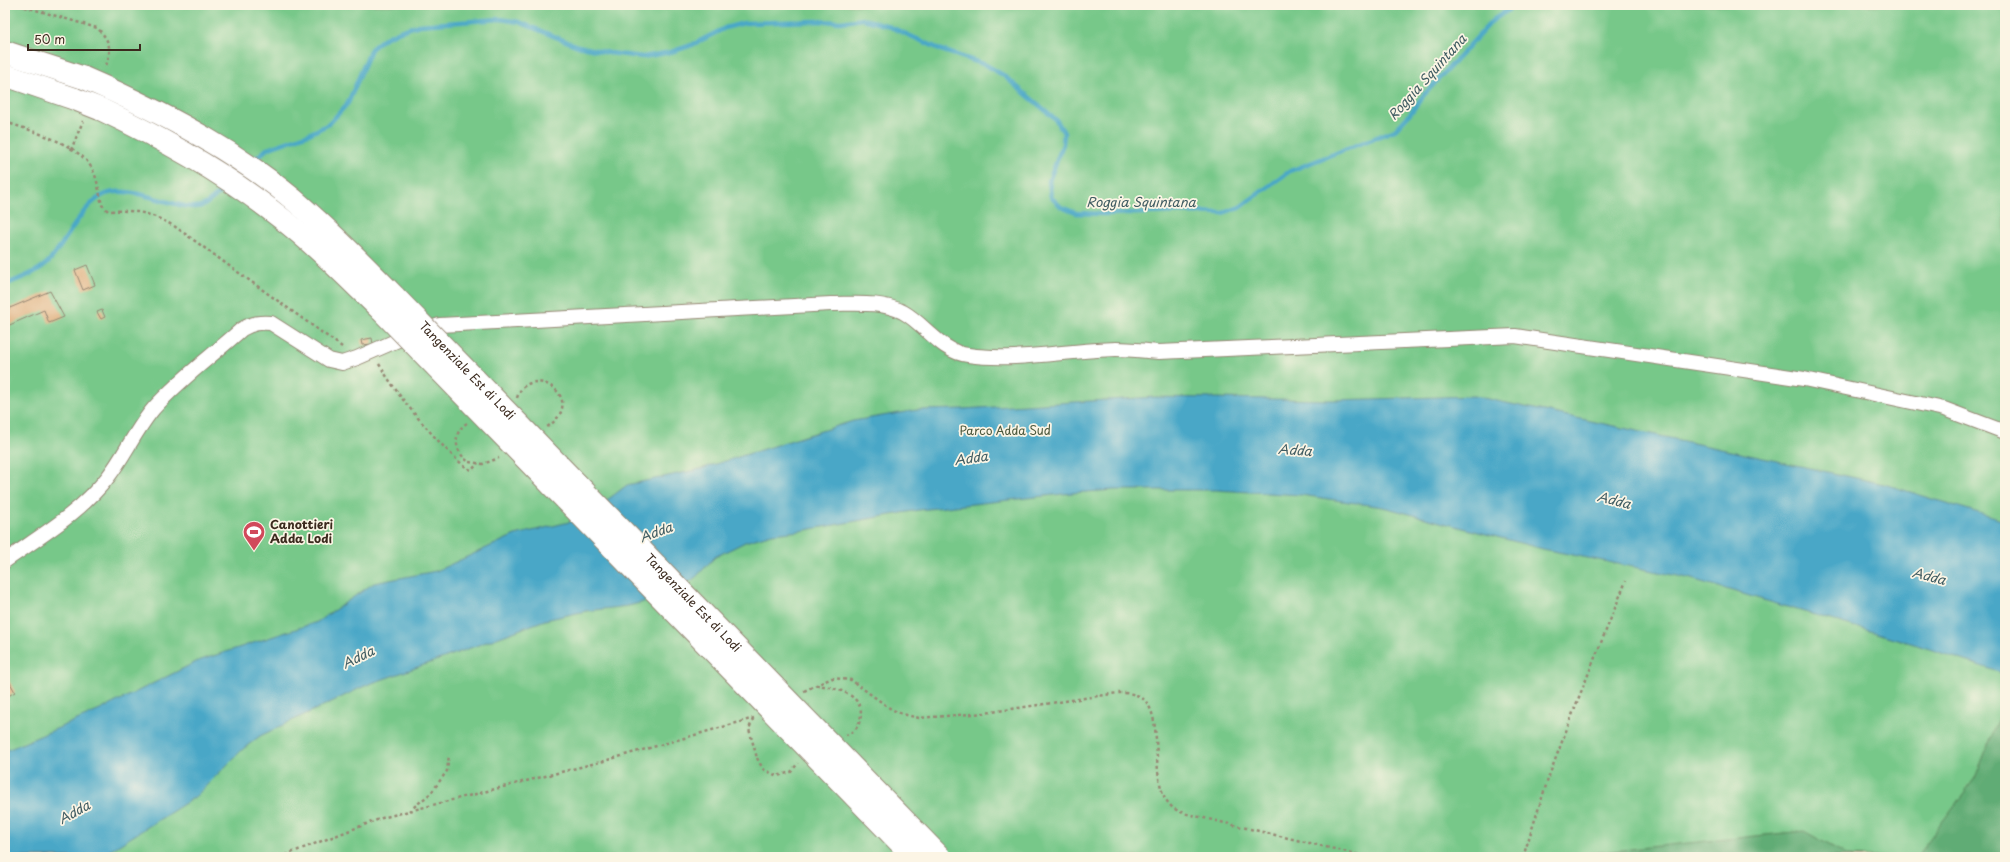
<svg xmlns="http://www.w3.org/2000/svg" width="2010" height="862" viewBox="0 0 2010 862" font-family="'Playpen Sans',sans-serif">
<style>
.green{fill:#77c889;stroke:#597954}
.forest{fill:#61ac75;stroke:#4e6b4a}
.water{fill:#48a7c7;stroke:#426872}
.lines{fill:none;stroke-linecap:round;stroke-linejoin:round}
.stream{stroke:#48a7c7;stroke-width:4.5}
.building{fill:#daa46e}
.street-casing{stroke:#968874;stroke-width:16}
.highway-casing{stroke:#968874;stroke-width:24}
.path{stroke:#968874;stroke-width:2.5;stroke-dasharray:3 3;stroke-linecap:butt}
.street{stroke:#fff;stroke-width:14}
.highway{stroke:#fff;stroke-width:22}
.highway-bridge-casing{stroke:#968874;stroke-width:24;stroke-linecap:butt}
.path-bridge{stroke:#968874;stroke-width:2.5;stroke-dasharray:3 3;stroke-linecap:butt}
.highway-bridge{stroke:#fff;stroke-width:22}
.labels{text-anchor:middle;stroke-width:3.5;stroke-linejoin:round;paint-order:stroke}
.street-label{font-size:12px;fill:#3b2a1e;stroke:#fcf5e5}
.park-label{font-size:12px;fill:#4d593e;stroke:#fcf5e5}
.poi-label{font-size:12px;font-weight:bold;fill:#3b2a1e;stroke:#fcf5e5;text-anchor:start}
.water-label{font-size:13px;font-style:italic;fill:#405c62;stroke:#fcf5e5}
</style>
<rect width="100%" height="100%" fill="#fcf5e5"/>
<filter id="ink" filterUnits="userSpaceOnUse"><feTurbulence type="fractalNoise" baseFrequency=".025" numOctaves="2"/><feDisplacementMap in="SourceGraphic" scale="8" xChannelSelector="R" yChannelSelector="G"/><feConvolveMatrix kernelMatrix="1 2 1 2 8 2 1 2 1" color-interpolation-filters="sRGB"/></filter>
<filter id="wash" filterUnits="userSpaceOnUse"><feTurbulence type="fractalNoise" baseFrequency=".012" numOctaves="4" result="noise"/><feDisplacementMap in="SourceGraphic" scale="16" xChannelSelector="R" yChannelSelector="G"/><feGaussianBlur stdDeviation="0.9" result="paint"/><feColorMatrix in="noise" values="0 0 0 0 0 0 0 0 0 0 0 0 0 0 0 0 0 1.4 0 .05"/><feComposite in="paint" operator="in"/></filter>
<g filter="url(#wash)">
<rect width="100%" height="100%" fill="#f0e6c9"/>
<!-- green -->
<rect class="green" x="5" y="5" width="2000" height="852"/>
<!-- forest -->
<g class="forest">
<path d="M2005 703V857H1916L1975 778Z"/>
<path d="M1804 831 1849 856 1862 857H1554Z"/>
</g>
<!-- water -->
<path class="water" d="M1474 396 1884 484 2005 521V674L1914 644 1688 578 1543 549 1383 507 1301 495 1216 490H1115L1072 493 919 510 800 531 772 534 745 542 715 557 696 577 671 595 628 606 586 611 545 620 441 659 369 684 260 736 243 749 195 797 100 857H5V751L100 710 198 661 317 622 374 583 436 571 515 535 582 519 627 485 700 469 853 421 917 410 962 409 1155 397 1334 400Z"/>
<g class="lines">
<!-- stream -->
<g class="stream">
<path d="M253 161 267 149 309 134 329 124 348 103 371 49 383 39 400 31 419 25 500 19 519 22 578 46 609 53 643 57 671 52 692 45 725 28 744 23 817 21 841 22 863 19 886 25 944 51 986 65 1003 75 1046 111 1057 121 1064 133 1063 144 1049 181 1051 197 1061 207 1076 213 1103 214 1185 212 1223 213 1240 207 1290 171 1395 130 1410 114 1423 96 1493 20 1516 5"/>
<path d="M5 285C20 278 38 273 50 260 67 241 82 203 106 194 134 183 185 215 204 205 213 200 220 192 227 185"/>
</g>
</g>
<g id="blocks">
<!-- building -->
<g class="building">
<path d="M87 265 95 285 83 290 75 270Z"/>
<path d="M50 291 64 317 49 323 44 310 5 327V310Z"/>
<path d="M102 310 105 317 101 319 97 312Z"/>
<path d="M372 338 373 344 362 345 361 340Z"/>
<path d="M5 671 9 674V681L15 692 5 698Z"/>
</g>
</g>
</g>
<g filter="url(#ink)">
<use href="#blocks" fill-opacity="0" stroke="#968874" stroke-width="1"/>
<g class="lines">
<!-- street casing -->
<g class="street-casing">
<path id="street" d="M5 561C42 535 80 513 108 477 125 455 136 429 154 408 180 379 213 355 242 329 253 323 260 322 271 323L329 360 342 363 357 358 414 333 440 325 831 304C855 304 881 301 903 312 925 324 941 352 968 355 1017 362 1067 350 1116 349 1130 349 1145 351 1159 352L1515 336 1804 379 1944 409 2005 432"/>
</g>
<!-- highway casing -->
<g class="highway-casing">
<g id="highway">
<path d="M5 52 84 78"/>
<path d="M5 75 75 99"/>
<path d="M109 89C174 119 238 153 294 200 329 230 362 263 395 297"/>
<path d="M100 109C164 139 226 174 281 218 317 246 349 279 382 311"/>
</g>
</g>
<!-- path -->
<g class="path">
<path d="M19 5 97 28C111 41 112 51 105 68"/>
<path d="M5 122C30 130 78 144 91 167 98 178 99 193 102 205L108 211C137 210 148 212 174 226L342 347"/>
<path d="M71 150 83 121"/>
<path d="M379 364C385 374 391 383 398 393 407 406 460 469 472 470L478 463"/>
<path d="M517 398C528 360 591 398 547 427"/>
<path d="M469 462 483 464 499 458"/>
<path d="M816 685C835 687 867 695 860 720 858 728 854 732 846 735"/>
<path d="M804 691 832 678 851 680 891 709 902 714 919 718 985 713 1118 693C1126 693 1135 693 1142 698 1167 716 1146 784 1172 807 1175 810 1180 811 1183 813L1368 857"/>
<path d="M753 719 749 729 757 758"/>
<path d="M409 811 431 793 447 771 449 755"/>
<path d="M280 857 382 818 604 761 754 718"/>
<path d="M1523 857 1549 776 1579 697 1626 581"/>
</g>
<!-- street -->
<use href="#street" class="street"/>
<!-- highway -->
<use href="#highway" class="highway"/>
<!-- highway-bridge casing -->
<g class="highway-bridge-casing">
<g id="highway-bridge">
<path d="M84 78 109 89"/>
<path d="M75 99 100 109"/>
<path id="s1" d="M395 297 940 857"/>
<path d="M382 311 914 857"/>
</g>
</g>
<!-- path-bridge -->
<g class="path-bridge">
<path d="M467 423C451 433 455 453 469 462"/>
<path d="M757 758 763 769 777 776 791 772 798 763"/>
</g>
<!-- highway-bridge -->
<use href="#highway-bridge" class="highway-bridge"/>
</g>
</g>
<!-- icons -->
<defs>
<g id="stadium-pin" transform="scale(1.15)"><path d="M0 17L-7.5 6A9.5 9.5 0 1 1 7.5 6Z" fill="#d1495b" stroke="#fcf5e5"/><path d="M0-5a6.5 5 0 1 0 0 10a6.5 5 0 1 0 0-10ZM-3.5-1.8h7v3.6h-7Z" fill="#fff"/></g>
</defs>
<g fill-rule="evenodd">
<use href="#stadium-pin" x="254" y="532"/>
</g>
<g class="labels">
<!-- street labels -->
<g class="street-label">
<text dy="4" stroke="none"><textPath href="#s1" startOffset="103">Tangenziale Est di Lodi</textPath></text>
<text dy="4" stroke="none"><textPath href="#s1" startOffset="427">Tangenziale Est di Lodi</textPath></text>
</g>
<!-- park labels -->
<g class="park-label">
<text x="1005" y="435">Parco Adda Sud</text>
</g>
<!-- poi labels -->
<g class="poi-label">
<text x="270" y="529">Canottieri<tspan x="270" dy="14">Adda Lodi</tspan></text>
</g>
<!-- water labels -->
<g class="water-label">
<text transform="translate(1427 77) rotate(-48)" y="5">Roggia Squintana</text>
<text x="1141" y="207">Roggia Squintana</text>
<text transform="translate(1295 450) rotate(4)" y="5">Adda</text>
<text transform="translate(971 458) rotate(-8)" y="5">Adda</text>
<text transform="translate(1614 500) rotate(14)" y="5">Adda</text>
<text transform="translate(656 532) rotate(-20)" y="5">Adda</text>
<text transform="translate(1929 576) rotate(14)" y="5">Adda</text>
<text transform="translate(358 657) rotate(-26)" y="5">Adda</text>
<text transform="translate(74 812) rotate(-29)" y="5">Adda</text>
</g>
</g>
<!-- margin -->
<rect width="2010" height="862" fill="none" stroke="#fcf5e5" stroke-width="20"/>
<!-- scale -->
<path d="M28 44v6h112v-6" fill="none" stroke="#3b2a1e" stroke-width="2"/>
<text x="34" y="44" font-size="12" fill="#3b2a1e" stroke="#fcf5e5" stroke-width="3" paint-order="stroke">50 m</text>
</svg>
